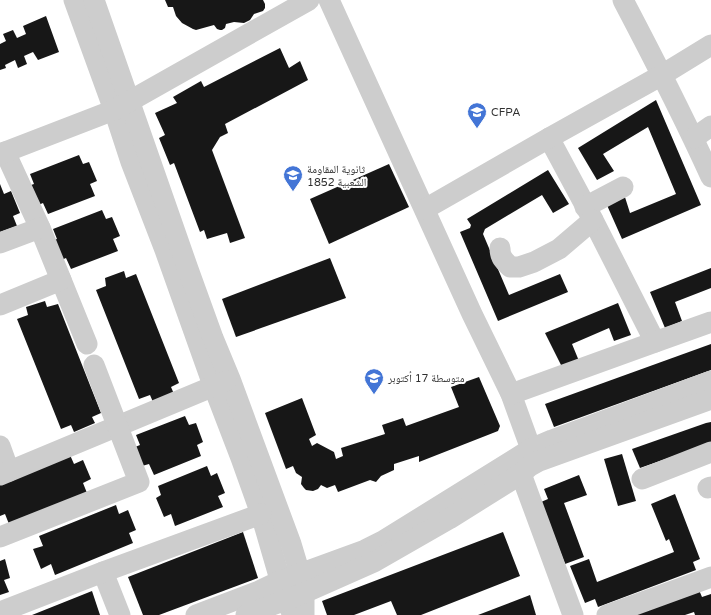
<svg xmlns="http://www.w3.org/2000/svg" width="711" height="615" viewBox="0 0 711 615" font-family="'Varela Round','Noto Naskh Arabic',sans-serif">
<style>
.building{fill:#171717}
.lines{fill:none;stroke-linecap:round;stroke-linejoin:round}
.minor{stroke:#cdcdcd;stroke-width:21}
.labels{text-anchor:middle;stroke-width:4;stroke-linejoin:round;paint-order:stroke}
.poi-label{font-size:11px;fill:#303030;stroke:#fff;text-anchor:start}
</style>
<rect width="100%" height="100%" fill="#fff"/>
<!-- building -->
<g class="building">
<path d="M165 0H263L265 4V8L263 11 254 14 250 20 244 23 234 22 226 24 225 28 222 30H220L217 29 214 25 196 30 193 29 182 23 176 16 173 7H168Z"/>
<path d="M46 16 59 52 38 60 33 52 24 56 27 64 18 68 15 60 5 65 6 68 0 70V44L6 41 3 34 13 30 17 38 26 34 23 26Z"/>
<path d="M280 48 289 68 300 61 308 80 225 124 228 133 220 137 212 150 245 238 230 243 227 233 207 239 204 230 200 232 174 163 170 165 159 138 165 135 155 113 177 103 173 97 201 81 204 87Z"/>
<path d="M656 100 701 205 622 239 606 203 624 194 630 213 676 194 648 127 603 154 614 171 597 180 578 148Z"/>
<path d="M79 155 83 164 89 162 97 181 90 184 95 196 48 214 43 203 36 206 28 186 34 184 30 174Z"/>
<path d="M389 164 409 207 329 244 310 199Z"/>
<path d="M548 170 569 204 553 213 542 195 485 229 483 234 509 295 560 274 568 292 498 321 460 232 470 228 471 225 467 219Z"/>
<path d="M0 184 4 194 11 191 20 213 13 216 17 226 0 232Z"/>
<path d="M102 210 106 219 112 217 120 236 113 239 118 251 71 269 66 258 59 261 51 241 57 239 53 229Z"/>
<path d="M330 258 346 298 236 337 222 299Z"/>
<path d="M711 268V288L675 302 682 321 665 328 650 292Z"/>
<path d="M124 271 126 278 136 274 179 383 171 387 174 394 153 402 150 395 139 399 96 290 106 286 105 278Z"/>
<path d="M45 301 47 307 58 304 101 413 92 417 95 423 74 432 71 425 61 429 17 319 28 315 26 307Z"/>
<path d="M618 303 631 335 614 341 609 328 572 344 579 361 563 369 545 333Z"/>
<path d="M711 344V370L554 427 545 404Z"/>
<path d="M479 377 500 426 498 431 419 462V456L394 464V470L381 476 376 482 370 480 338 492 335 485 327 488 321 485 318 489 313 491 306 490 304 488 301 484 302 477 296 473 293 466 286 469 265 413 302 398 316 435 309 439 312 446 317 443 334 452 336 459 343 456 341 448 385 434 382 425 403 418 406 426 459 407 451 387Z"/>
<path d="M185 416 189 425 196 423 203 442 197 445 201 456 154 475 149 464 142 466 135 447 140 445 136 435Z"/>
<path d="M711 422V443L640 468 632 449 706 423Z"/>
<path d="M622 454 636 501 618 506 604 459Z"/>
<path d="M70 455 74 464 83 460 91 479 83 483 87 493 9 524 5 514 0 516V483Z"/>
<path d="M207 466 211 476 217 473 225 493 218 496 223 507 175 526 171 514 164 517 156 498 161 495 158 486Z"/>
<path d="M579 475 587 495 564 503 584 557 565 564 541 502 548 499 544 489Z"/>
<path d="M675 494 700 559 693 562 696 570 598 607 595 599 585 603 570 566 589 559 597 582 674 552 669 539 666 541 651 504Z"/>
<path d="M116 505 119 514 128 510 136 530 129 533 133 543 55 575 51 564 41 569 33 549 43 546 39 536Z"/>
<path d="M243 532 258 578 159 615H143L128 577Z"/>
<path d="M503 532 520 576 421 615H397L391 601 354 615H327L322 601Z"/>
<path d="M5 559 10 578 4 580 9 592 0 595V561Z"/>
<path d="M699 590 702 597 711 594V615H695L694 612 685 615H629Z"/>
<path d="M92 591 100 615H32Z"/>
<path d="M530 595 536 615H478Z"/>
</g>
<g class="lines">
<!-- minor -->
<g class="minor">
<path d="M74 0 114 110 131 162 165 250 213 385 241 458 261 514 286 600 293 615"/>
<path d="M94 0 188 269 213 338 230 379 291 544 300 574 304 593V615"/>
<path d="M329 0 472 314 511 394 531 449 539 460"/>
<path d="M623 0C654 59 684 117 711 177"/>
<path d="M549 138 593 220 655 342"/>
<path d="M694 138 711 126"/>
<path d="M5 152 40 228 87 344"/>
<path d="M0 154 114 110 309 0"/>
<path d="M585 207 623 187"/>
<path d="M425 209 549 138 662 75 711 45"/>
<path d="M0 243 40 228"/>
<path d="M500 248C500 258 504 260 510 267H519L534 262 559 249 593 220"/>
<path d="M0 305 61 280"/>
<path d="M511 394 655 342 711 322"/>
<path d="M0 446 9 471"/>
<path d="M521 474 573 615"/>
<path d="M0 475 226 381"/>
<path d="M642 479 711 452"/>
<path d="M708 488 711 487"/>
<path d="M0 537 139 482 94 365"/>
<path d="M103 572 120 615"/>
<path d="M0 612 103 572 261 514"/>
<path d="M196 615 259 591 280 581 365 550 383 541 531 449 552 440 711 381"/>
<path d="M246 615 304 593 374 562 449 519 521 474 530 466 539 461 711 399"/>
<path d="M607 615 711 577"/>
</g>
</g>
<!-- icons -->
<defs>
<g id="university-pin" transform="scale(1)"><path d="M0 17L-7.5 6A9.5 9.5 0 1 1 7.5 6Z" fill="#4375d6" stroke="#fff"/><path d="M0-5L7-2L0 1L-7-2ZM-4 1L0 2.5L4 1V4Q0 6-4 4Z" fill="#fff"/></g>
<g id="school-pin" transform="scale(1)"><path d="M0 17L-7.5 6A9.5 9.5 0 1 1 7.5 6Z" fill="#4375d6" stroke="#fff"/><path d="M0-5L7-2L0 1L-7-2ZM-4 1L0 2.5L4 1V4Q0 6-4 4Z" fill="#fff"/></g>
</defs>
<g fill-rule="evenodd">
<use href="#university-pin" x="477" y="112"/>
<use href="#school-pin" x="293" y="175"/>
<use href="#school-pin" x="374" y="378"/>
</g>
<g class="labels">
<!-- poi labels -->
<g class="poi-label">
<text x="491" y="116">CFPA</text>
<text x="307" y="173">ثانوية المقاومة<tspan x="307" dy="13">الشعبية 1852</tspan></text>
<text x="388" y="382">متوسطة 17 أكتوبر</text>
</g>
</g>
</svg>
